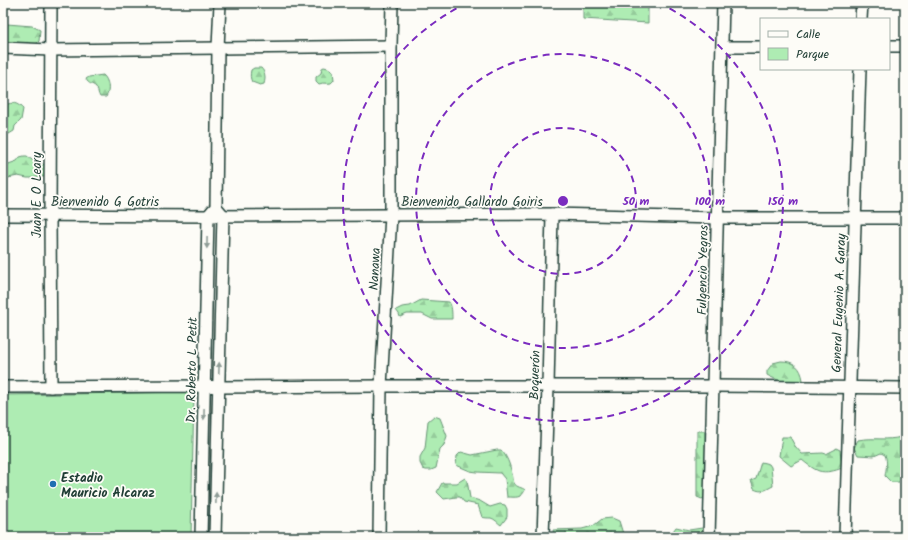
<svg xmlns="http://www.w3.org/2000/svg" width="908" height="540" viewBox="0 0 908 540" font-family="Kalam,sans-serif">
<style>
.forest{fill:url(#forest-firs);stroke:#669474}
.green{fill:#aeecb3;stroke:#669474}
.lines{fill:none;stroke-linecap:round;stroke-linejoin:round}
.minor-casing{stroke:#1f3d34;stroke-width:14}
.minor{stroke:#fdfcf7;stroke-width:11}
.oneway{fill:#8e9c96}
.ring{fill:none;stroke:#7b2cbf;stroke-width:2;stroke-dasharray:7 5}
.poi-dot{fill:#1f6fb2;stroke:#fdfcf7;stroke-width:1.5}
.labels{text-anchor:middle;stroke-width:3.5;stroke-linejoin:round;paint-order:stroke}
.street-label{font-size:13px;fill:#1f3d34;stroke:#fdfcf7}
.poi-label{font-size:13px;font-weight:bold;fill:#1f3d34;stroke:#fdfcf7;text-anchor:start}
.centre{fill:#7b2cbf;stroke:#fdfcf7;stroke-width:2}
.ring-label{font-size:12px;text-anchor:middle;font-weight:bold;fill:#7b2cbf;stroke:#fdfcf7;stroke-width:3.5;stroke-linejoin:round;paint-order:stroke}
</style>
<defs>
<pattern id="forest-firs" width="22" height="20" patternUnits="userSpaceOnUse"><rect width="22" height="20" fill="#aeecb3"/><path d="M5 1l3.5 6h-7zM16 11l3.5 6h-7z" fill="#95cb9b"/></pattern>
</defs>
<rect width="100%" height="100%" fill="#fdfcf7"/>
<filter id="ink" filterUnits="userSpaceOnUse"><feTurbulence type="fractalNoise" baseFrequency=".025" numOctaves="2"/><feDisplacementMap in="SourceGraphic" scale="8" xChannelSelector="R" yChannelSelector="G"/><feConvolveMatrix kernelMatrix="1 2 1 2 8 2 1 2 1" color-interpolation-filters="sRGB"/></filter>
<g filter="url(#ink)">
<!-- forest -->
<g class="forest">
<path d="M583 3H648V23L583 19Z"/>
<path d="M7 24 32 26 40 30 39 41 32 48 3 47V25Z"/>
<path d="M324 67 328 68 333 71 334 80 331 83C326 84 324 82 319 84L316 81V77L321 73 322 68Z"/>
<path d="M254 68H261C265 72 266 77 264 84L260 85 252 82C250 78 250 75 251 70Z"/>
<path d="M103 75C109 80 110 91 106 97H100C98 94 98 89 96 87 92 83 89 85 86 79L89 77Z"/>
<path d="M3 93H5L7 96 6 103 8 104C15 102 18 104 23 109L21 120 15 126 14 131 9 134 5 133 3 131Z"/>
<path d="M24 156H27L32 160 43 164 47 169 46 176 39 178H27L18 176 3 179V166L17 161 20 157Z"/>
<path d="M421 300 449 302C452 306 452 313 452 319H432L422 314H407L400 317 399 314 396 310 402 307 410 306Z"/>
<path d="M781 361C794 361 801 367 803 380L798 384C787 382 777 381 767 375V371L773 363Z"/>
<path d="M434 416 440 418 447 436 444 445 440 449 436 468 431 470H426L423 469 420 463V457L425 448 428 421Z"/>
<path d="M905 427V463L904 468 905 469V483L900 482H891L885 476C886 469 888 462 885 455L881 453 874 456 858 455 854 448 858 440C873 437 887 441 901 437 903 434 903 430 905 427Z"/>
<path d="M697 431H705L707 496 702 499 697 497Z"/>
<path d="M782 437H790L795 446 802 454 823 453 826 454 836 449V448L840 450 842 468C835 471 826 473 819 471 813 469 807 464 802 460L791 466 779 456Z"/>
<path d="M497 450H501C507 456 510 465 512 474 513 476 513 481 514 483 517 488 522 487 525 490 521 499 516 497 507 497L505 479 500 473 477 472 470 471 456 465 457 456 461 452 472 455Z"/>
<path d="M761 462 769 464 771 467 773 486C765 490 762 493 754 489L751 481 756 479Z"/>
<path d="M465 478 467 480 470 498 480 501 490 507 500 504 505 505 507 509V517L501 525C498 523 495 519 491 518 487 518 485 518 482 517L478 505 464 502 460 497H456L444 499 437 492 442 483H457Z"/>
<path d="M612 518 619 521 624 537H554L553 530 582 529 593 526 602 519Z"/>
<path d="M676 527 689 530 702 528 707 531 702 537H669Z"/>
</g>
<!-- green -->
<path class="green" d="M194 392 191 537H3V395Z"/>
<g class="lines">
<!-- minor casing -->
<g class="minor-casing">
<g id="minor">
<path d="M861 19 862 3"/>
<path d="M889 46H905"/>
<path d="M722 47H761"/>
<path d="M3 48 50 50 391 46"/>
<path d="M3 215 208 216 552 214 717 218H905"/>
<path d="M3 387 205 386 218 387 381 386H713L905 388"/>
<path d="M51 387 50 215 51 3"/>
<path d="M201 537 208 216 213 210"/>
<path d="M215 537 223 215 216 207 218 48 220 3"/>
<path d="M379 537 381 386 391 215V46L392 3"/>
<path d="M543 537 548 386 552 214"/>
<path d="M709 537 723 3"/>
<path d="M845 537 860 69"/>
</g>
</g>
<!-- minor -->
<use href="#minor" class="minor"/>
</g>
<!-- one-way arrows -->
<defs><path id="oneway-solid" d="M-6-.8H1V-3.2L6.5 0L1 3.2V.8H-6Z"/></defs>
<g class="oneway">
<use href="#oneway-solid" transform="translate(207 243) rotate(91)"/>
<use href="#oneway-solid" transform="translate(219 368) rotate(-88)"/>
<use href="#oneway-solid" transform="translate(204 414) rotate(91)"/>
<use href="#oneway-solid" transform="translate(216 498) rotate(-89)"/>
</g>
</g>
<!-- distance rings -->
<g class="ring">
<circle cx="563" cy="201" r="73"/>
<circle cx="563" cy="201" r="147"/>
<path d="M659 3A220 220 0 1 1 467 3"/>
</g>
<!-- markers -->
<circle class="poi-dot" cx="53" cy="484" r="4"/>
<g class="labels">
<!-- street labels -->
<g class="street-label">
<text transform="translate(36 195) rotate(-90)" y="5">Juan E O Leary</text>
<text x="105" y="206">Bienvenido G Gotris</text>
<text x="472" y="206">Bienvenido Gallardo Goiris</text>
<text transform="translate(374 269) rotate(-87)" y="5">Nanawa</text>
<text transform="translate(702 270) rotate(-89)" y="5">Fulgencio Yegros</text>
<text transform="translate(838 303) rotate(-88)" y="5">General Eugenio A. Garay</text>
<text transform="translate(191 370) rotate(-89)" y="5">Dr. Roberto L Petit</text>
<text transform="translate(534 375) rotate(-88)" y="5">Boquerón</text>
</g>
<!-- poi labels -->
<g class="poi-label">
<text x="61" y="482">Estadio<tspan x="61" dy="15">Mauricio Alcaraz</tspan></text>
</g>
</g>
<circle cx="563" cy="201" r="6" class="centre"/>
<g class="ring-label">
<text x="636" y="205">50 m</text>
<text x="710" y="205">100 m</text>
<text x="783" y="205">150 m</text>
</g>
<!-- margin -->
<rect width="908" height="540" fill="none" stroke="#fdfcf7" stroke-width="16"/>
<rect x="8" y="8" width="892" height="524" fill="none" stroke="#1f3d34" stroke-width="1.5" filter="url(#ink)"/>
<!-- legend -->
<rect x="760" y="18" width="130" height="52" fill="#fdfcf7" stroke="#a4b0a9"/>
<rect x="768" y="31" width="20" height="6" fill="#fdfcf7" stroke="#a4b0a9"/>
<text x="796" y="38" font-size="12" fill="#1f3d34">Calle</text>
<rect x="768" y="48" width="20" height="12" fill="#aeecb3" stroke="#a4b0a9"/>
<text x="796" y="58" font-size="12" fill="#1f3d34">Parque</text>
</svg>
